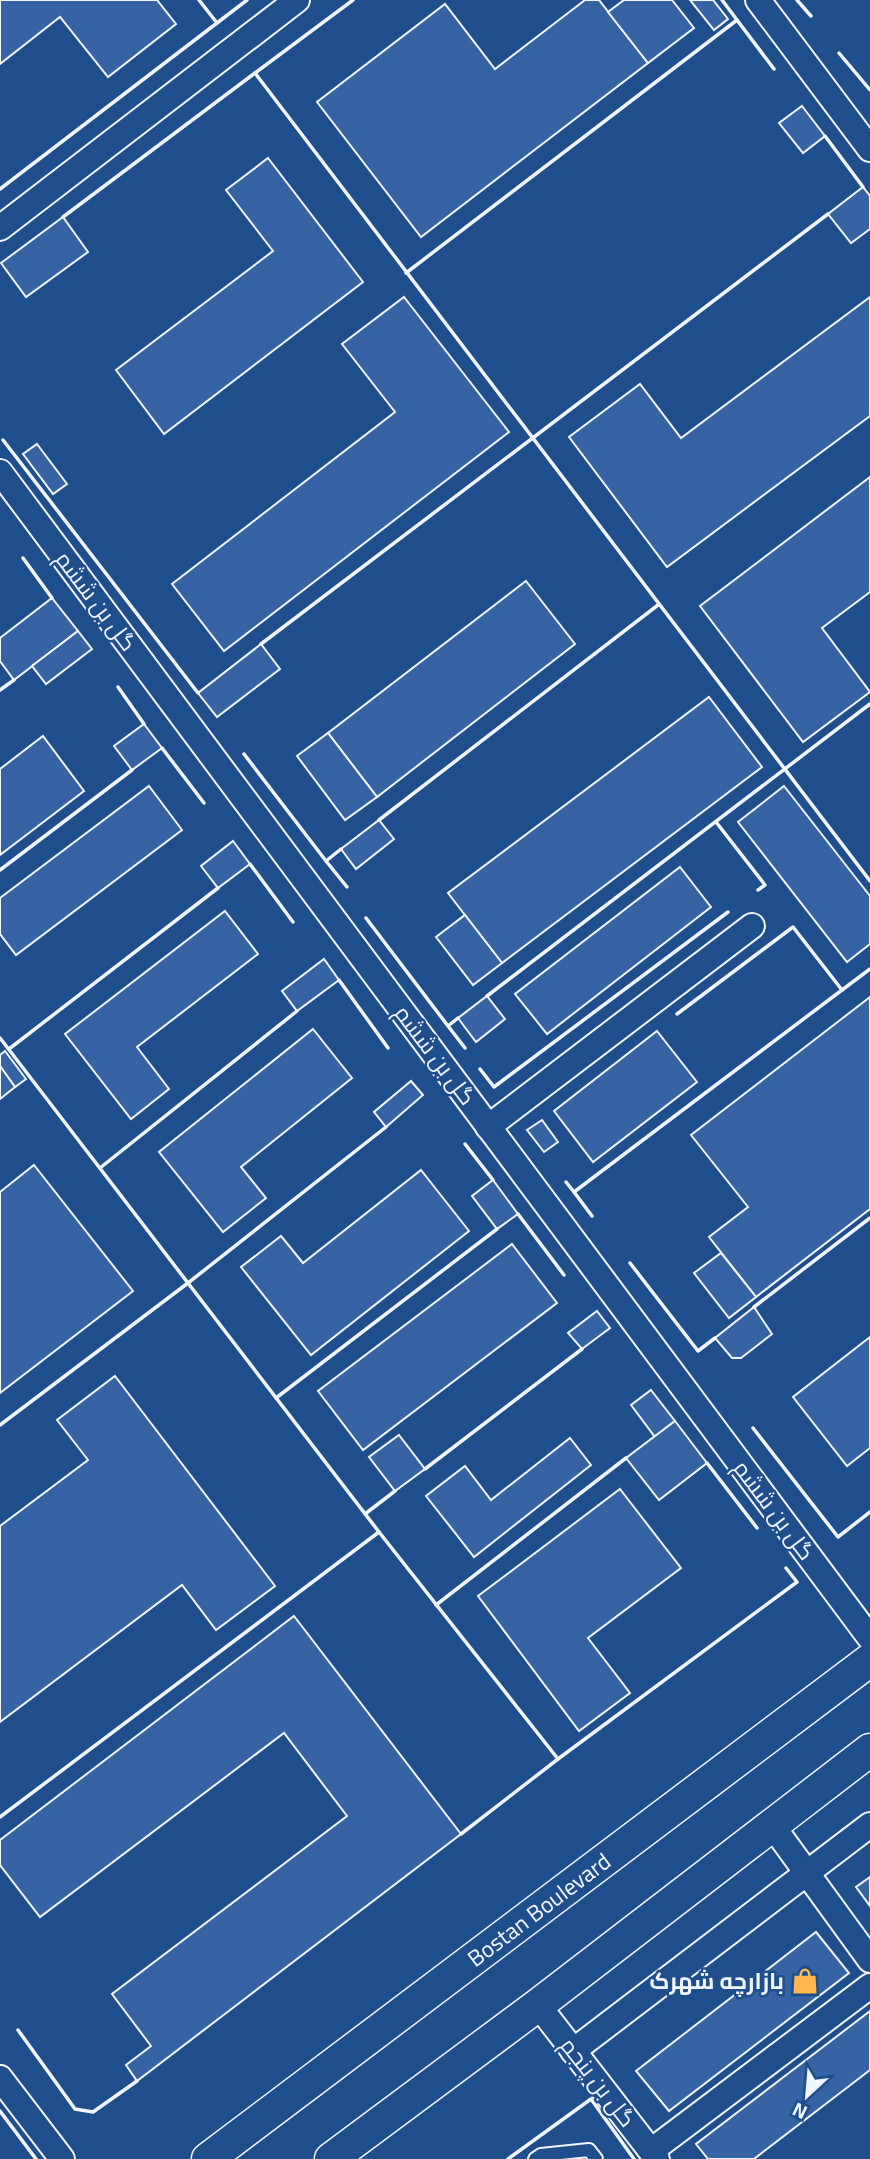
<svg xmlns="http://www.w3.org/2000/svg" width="870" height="2159" viewBox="0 0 870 2159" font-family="Georgia,Cairo,serif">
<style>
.building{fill:#3563a3;stroke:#f2f6ff;stroke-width:2}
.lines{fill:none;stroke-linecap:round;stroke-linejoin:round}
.service-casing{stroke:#f2f6ff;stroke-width:16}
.minor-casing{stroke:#f2f6ff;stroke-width:28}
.tertiary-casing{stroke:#f2f6ff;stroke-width:35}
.service{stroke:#1f4e8c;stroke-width:12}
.minor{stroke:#1f4e8c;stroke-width:24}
.tertiary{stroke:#1f4e8c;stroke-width:32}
.wall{stroke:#f2f6ff;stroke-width:3.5}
.labels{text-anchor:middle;stroke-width:5;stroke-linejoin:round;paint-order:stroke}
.street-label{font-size:23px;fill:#f2f6ff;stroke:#1f4e8c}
.poi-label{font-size:23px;font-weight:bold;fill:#f2f6ff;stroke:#1f4e8c;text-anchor:end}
</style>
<rect width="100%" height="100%" fill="#1f4e8c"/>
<!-- building -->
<g class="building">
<path d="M0 0H157L176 24 108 77 60 17 0 64Z"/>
<path d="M585 0H599L648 63 421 237 317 102 445 4 495 69Z"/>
<path d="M624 0H672L694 28 648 63 608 12Z"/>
<path d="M690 0H713L728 19 714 30Z"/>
<path d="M802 106 825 136 803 153 779 123Z"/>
<path d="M268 158 363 282 164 434 116 370 273 251 226 190Z"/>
<path d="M863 187 870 196V229L851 243 828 214Z"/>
<path d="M63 217 88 252 26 297 1 263Z"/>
<path d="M404 297 509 432 224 651 172 584 395 412 342 344Z"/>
<path d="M870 297V416L667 567 569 437 640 384 681 438Z"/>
<path d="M37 444 67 484 53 494 23 454Z"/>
<path d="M870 477V592L822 628 870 692 803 742 700 606Z"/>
<path d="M526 581 575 644 377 797 328 733Z"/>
<path d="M52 598 78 631 14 680 0 661V638Z"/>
<path d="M78 631 92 649 46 684 32 666Z"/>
<path d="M261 644 280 669 217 717 198 693Z"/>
<path d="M709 697 762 767 502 963 448 893Z"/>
<path d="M144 724 162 748 132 770 114 746Z"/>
<path d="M328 733 377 797 345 820 297 756Z"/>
<path d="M43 736 84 791 0 855V769Z"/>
<path d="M149 786 182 830 16 955 0 934V898Z"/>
<path d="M784 786 870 896V944L847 962 738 822Z"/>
<path d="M379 820 394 839 356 869 341 849Z"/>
<path d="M233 841 250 864 218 888 201 866Z"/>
<path d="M680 867 711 907 547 1034 515 994Z"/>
<path d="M225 911 258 954 137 1047 169 1089 131 1119 65 1034Z"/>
<path d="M465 915 502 963 473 985 436 937Z"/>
<path d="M324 959 339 980 297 1011 282 991Z"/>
<path d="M487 996 505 1019 476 1042 458 1018Z"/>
<path d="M870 997V1209L756 1297 709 1237 748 1207 691 1135Z"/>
<path d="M313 1029 352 1078 241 1167 266 1198 223 1232 159 1152Z"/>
<path d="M657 1031 697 1082 593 1162 554 1111Z"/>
<path d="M5 1051 26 1079 15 1087 0 1066V1055Z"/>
<path d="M0 1066 15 1087 0 1099Z"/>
<path d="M411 1081 423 1095 386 1127 374 1112Z"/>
<path d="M542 1120 558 1142 544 1152 527 1130Z"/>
<path d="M34 1165 133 1291 0 1393V1192Z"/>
<path d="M421 1170 469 1231 311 1355 241 1267 281 1236 303 1263Z"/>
<path d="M493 1180 518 1214 497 1229 472 1196Z"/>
<path d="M512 1244 557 1303 363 1450 318 1391Z"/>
<path d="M721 1253 756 1297 729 1318 694 1273Z"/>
<path d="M754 1307 772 1334 741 1358H732L715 1338Z"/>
<path d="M597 1311 610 1328 582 1349 568 1333Z"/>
<path d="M870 1337V1448L847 1466 793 1397Z"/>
<path d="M115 1376 275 1586 216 1630 182 1585 0 1722V1526L88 1460 57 1420Z"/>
<path d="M651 1390 675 1421 655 1437 631 1405Z"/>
<path d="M675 1421 707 1463 659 1500 626 1458Z"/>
<path d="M399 1435 425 1469 395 1491 369 1457Z"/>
<path d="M570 1438 591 1465 474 1557 426 1496 465 1466 491 1500Z"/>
<path d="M620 1489 681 1568 588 1638 630 1693 579 1731 478 1596Z"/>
<path d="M294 1616 461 1834 137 2081 126 2065 151 2046 112 1994 347 1816 284 1733 40 1917 0 1865V1840Z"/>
<path d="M870 1877V1906L856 1887Z"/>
<path d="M816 1932 849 1973 669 2111 636 2071Z"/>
<path d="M870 2011V2070L754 2159H708L696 2144Z"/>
</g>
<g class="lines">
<!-- service casing -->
<g class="service-casing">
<path id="service" d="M535 2159 541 2155 589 2150 596 2159"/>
</g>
<!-- minor casing -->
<g class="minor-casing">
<g id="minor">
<path d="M758 0 870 149"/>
<path d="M0 228 297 0"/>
<path d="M0 472 870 1638"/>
<path d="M488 1127 752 926"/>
<path d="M772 1825 870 1960"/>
<path d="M538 2005 657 2159"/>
<path d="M573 2051 870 1825"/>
<path d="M0 2078 62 2159"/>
<path d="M651 2151 870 1986"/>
</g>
</g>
<!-- tertiary casing -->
<g class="tertiary-casing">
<g id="tertiary">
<path d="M208 2159 870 1660"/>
<path d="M331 2159 538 2005 870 1750"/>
</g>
</g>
<!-- service -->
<use href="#service" class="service"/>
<!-- minor -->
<use href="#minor" class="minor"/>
<!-- tertiary -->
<use href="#tertiary" class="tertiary"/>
<!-- wall -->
<g class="wall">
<path d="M797 0 811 16"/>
<path d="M737 20 774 69"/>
<path d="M217 23 247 0"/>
<path d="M839 53 870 90"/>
<path d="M255 73 353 0"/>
<path d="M825 136 863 187"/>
<path d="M0 189 217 23 199 0"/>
<path d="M63 217 255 73 870 881"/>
<path d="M406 273 737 20 722 0"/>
<path d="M3 440 198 693"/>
<path d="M23 558 52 598"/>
<path d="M261 644 828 214"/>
<path d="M118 687 144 724"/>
<path d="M0 690 14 680"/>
<path d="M162 748 204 803"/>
<path d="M244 754 326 861 341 849"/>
<path d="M379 820 658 605"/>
<path d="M716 822 765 885 758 890"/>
<path d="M326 861 347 887"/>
<path d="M250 864 293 922"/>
<path d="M0 870 132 770"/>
<path d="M366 918 448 1026 458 1018"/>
<path d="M339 980 388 1048"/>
<path d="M842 990 870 969"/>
<path d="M487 996 870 704"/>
<path d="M448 1026 465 1048"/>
<path d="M0 1038 379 1532 558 1759 461 1834"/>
<path d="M9 1049 218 888"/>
<path d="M480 1069 494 1087 728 912"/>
<path d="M465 1144 493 1180"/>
<path d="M100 1168 297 1011"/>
<path d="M566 1182 574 1192 842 990 793 927 677 1014"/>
<path d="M574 1192 592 1216"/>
<path d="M518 1214 564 1275"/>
<path d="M630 1263 698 1351 715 1338"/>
<path d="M754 1307 870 1218"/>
<path d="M276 1398 497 1229"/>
<path d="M0 1425 188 1283 386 1127"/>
<path d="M753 1428 838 1537 870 1512"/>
<path d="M707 1463 757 1528"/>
<path d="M425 1469 582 1349"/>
<path d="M365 1514 395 1491"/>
<path d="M436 1605 626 1458"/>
<path d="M558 1759 797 1582 786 1568"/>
<path d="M0 1817 379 1532"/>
<path d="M18 2030 75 2109 93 2112 137 2081"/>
<path d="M0 2111 36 2159"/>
<path d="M508 2159 591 2099 634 2159"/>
</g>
</g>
<!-- icons -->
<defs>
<g id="shop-bare" transform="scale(2.1)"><path d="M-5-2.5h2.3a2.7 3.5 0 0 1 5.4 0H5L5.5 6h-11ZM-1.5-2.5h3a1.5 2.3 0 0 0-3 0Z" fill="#ffb74d" stroke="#1f4e8c" stroke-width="2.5" paint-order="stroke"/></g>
</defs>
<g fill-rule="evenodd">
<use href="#shop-bare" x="805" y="1981"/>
</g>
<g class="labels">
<!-- street labels -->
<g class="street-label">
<text transform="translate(96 601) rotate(53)" y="8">گل بن ششم</text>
<text transform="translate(435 1055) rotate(53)" y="8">گل بن ششم</text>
<text transform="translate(774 1510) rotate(53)" y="8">گل بن ششم</text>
<text transform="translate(539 1910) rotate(-37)" y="8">Bostan Boulevard</text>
<text transform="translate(598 2082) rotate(52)" y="8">گل بن پنجم</text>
</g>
<!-- poi labels -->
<g class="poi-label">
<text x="784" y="1989">بازارچه شهرک</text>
</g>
</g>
<!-- north arrow -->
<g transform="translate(807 2096) rotate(206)" stroke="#1f4e8c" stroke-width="5" paint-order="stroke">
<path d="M0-5L12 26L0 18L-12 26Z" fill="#f2f6ff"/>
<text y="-10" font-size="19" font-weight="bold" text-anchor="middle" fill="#f2f6ff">N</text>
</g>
</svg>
